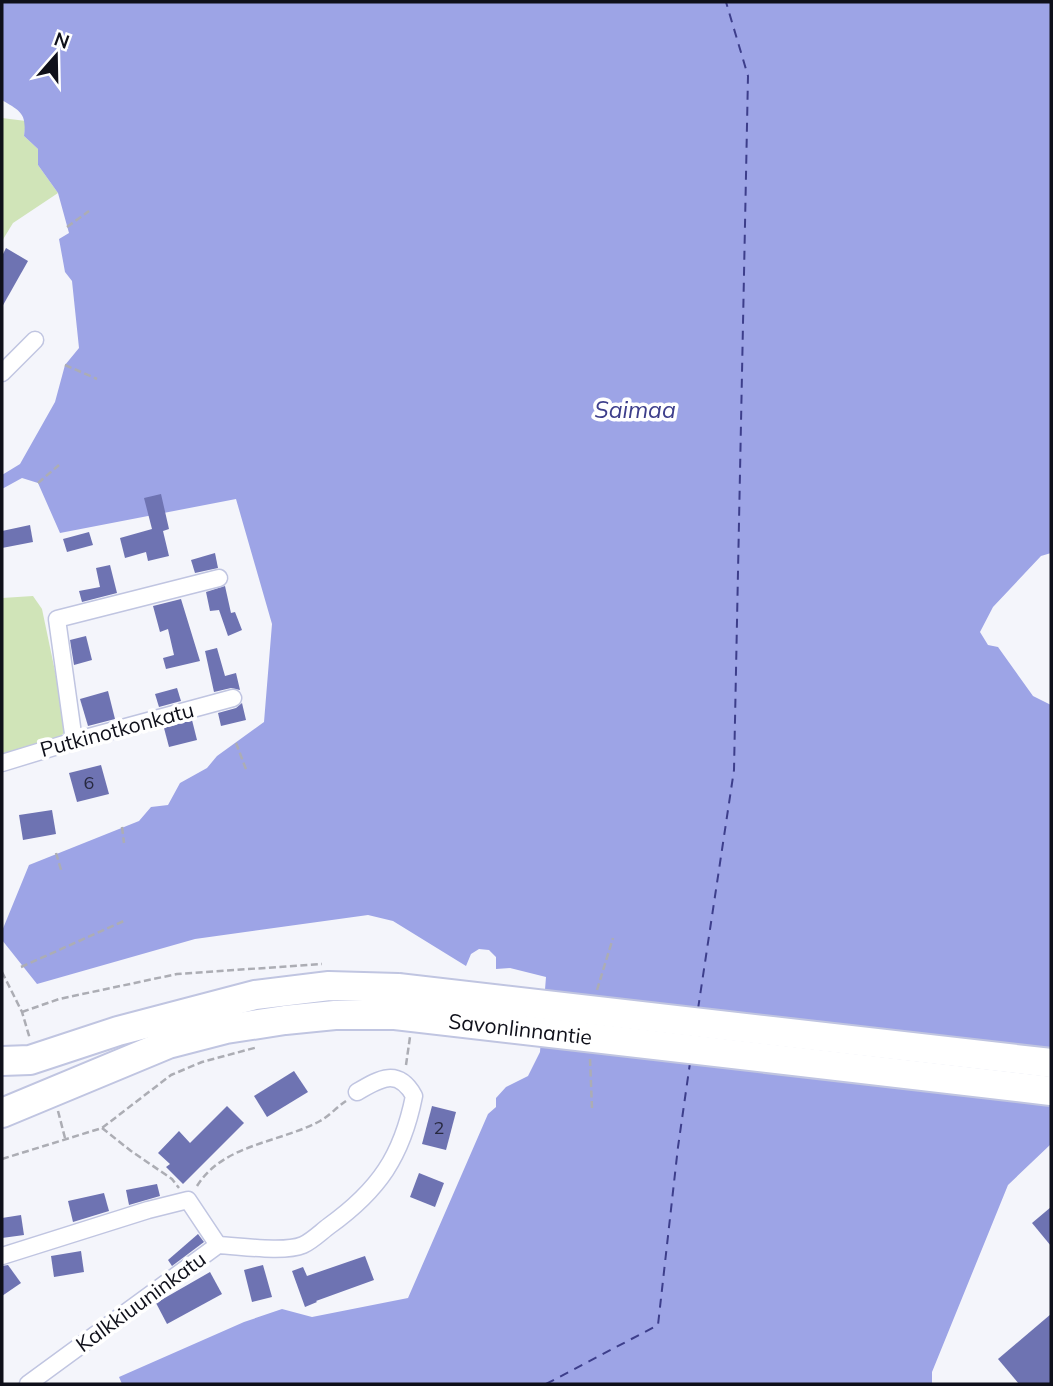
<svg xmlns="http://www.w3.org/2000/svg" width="1053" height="1386" viewBox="0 0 1053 1386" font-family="Mulish,sans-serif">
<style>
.green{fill:#d0e4b8}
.water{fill:#9da4e6}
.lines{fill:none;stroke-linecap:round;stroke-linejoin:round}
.ferry{stroke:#3d3e8b;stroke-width:2;stroke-dasharray:9 7;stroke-linecap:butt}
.building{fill:#6e73b2}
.minor-casing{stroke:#c0c5e1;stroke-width:19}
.trunk-casing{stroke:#c0c5e1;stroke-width:32}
.path{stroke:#acadb4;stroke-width:2.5;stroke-dasharray:7 3.5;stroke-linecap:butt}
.minor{stroke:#fff;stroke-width:16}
.trunk{stroke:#fff;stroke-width:28}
.trunk-bridge-casing{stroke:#c0c5e1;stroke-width:32;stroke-linecap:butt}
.trunk-bridge{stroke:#fff;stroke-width:28}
.labels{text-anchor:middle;stroke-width:7;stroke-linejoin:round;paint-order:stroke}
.number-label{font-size:18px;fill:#272940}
.street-label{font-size:21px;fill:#0f101a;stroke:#fff}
.water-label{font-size:23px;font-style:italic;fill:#3d3e8b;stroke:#fff}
</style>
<rect width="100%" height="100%" fill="#f4f5fb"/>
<!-- green -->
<g class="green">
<path d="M2 118 26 121 24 136 38 149V165L58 193 13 223 2 241Z"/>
<path d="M33 596 42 609 65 719V732L52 744 2 756V598Z"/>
</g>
<!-- water -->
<path class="water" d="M2 2H1051V553L1041 556 993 607 980 632 988 645 998 647 1033 696 1051 705V1144L1008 1185 932 1372V1384H122L119 1377 244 1322 282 1309 312 1317 408 1298 488 1114 496 1107V1098L506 1087 528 1076 540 1052 546 977 510 968 496 969V957L489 950 479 949 471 954 466 966 393 921 368 915 195 939 37 984 2 940V931L29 865 139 821 151 807 168 805 180 783 207 768 217 756 264 722 272 624 236 499 60 533 38 483 22 478 2 489V475L20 464 55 402 65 365 79 348 72 281 65 272 59 239 69 233 58 193 38 165V149L24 136C27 113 20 111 2 100Z"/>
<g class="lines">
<!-- ferry -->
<g class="ferry">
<path d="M698 1009 734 770 748 76 726 2"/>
<path d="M546 1384 658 1325 678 1147 690 1063"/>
</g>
</g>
<!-- building -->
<g class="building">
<path d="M6 248 28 261 2 307V256Z"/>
<path d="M161 494 169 529 163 531 169 556 148 561 146 552 125 558 120 538 152 529 144 498Z"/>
<path d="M30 525 33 542 2 548V531Z"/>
<path d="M89 532 93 545 67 552 63 539Z"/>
<path d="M215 553 218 568 195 573 191 560Z"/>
<path d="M110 565 117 593 82 602 79 591 100 587 96 568Z"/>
<path d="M225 586 231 613 235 612 242 630 228 636 219 610 210 611 206 592Z"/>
<path d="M181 599 200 661 166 669 163 658 174 655 168 629 160 632 153 606Z"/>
<path d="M86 636 92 660 74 665 70 640Z"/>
<path d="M217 648 225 676 236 673 240 690 231 688 214 692 205 651Z"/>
<path d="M177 688 181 701 159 707 155 694Z"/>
<path d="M108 691 115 719 88 726 80 699Z"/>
<path d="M242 703 246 720 221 726 218 713 236 708Z"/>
<path d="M192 720 197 740 169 747 164 728Z"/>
<path d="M101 765 109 794 77 802 69 773Z"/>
<path d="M52 810 56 834 23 840 19 815Z"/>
<path d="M294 1071 308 1092 267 1117 254 1096Z"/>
<path d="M227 1106 244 1123 183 1184 166 1167 170 1164 158 1153 179 1131 190 1143Z"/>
<path d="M432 1106 456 1112 446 1150 422 1144Z"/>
<path d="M419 1173 444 1183 435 1207 410 1197Z"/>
<path d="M157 1184 160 1196 129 1205 126 1190Z"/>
<path d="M104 1193 109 1211 73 1222 68 1201Z"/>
<path d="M1051 1207V1246L1032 1223Z"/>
<path d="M21 1215 24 1235 2 1238V1218Z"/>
<path d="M198 1234 204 1242 172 1266 168 1260Z"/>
<path d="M81 1251 84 1272 54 1277 51 1256Z"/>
<path d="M365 1256 374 1280 316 1301 317 1302 305 1307 292 1271 303 1267 307 1276Z"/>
<path d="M8 1265 21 1283 2 1296V1266Z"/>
<path d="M263 1265 272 1297 252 1302 244 1270Z"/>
<path d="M210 1272 222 1294 167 1324 156 1303Z"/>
<path d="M1051 1314V1384H1019L998 1359Z"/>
</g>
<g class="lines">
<!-- minor casing -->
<g class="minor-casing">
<g id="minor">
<path d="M2 373 35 340"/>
<path d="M74 741 57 619 219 578"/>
<path d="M2 763 74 741 233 698"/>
<path d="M2 1256 148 1210 188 1200 218 1245"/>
<path d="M28 1384 218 1245C240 1246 284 1253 303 1245 312 1241 321 1232 329 1226 379 1190 402 1156 414 1096 398 1067 379 1079 357 1092"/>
</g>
</g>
<!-- trunk casing -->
<g class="trunk-casing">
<g id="trunk">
<path d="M2 1061 30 1060 118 1031 255 995 329 986 398 988"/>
<path d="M2 1113 168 1044 226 1029 285 1020 335 1015H395"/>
</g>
</g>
<!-- path -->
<g class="path">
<path d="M67 227 89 211"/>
<path d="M65 365 97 379"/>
<path d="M38 483 59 465"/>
<path d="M236 743 247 772"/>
<path d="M122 827 124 843"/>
<path d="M56 853 62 873"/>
<path d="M21 967 126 920"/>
<path d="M2 972 22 1012 30 1039"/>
<path d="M597 990 613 938"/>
<path d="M22 1012 59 999 177 974 322 964"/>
<path d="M590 1059 592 1108"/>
<path d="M406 1065 410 1037"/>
<path d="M58 1111 65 1138"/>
<path d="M102 1128 131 1151 172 1179 179 1188"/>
<path d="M2 1159 102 1128 171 1075 202 1062 258 1047"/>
<path d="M197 1186C223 1144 279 1143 320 1121 329 1116 337 1107 346 1101"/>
</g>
<!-- minor -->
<use href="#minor" class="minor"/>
<!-- trunk -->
<use href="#trunk" class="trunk"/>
<!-- trunk-bridge casing -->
<g class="trunk-bridge-casing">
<g id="trunk-bridge">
<path d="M398 988 1051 1063"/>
<path id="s1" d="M395 1015 1051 1091"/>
</g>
</g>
<!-- trunk-bridge -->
<use href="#trunk-bridge" class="trunk-bridge"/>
</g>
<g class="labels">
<!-- number labels -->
<g class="number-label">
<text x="89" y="789">6</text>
<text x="439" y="1134">2</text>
</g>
<!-- street labels -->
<g class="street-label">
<text transform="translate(117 730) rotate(-15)" y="7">Putkinotkonkatu</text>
<text dy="7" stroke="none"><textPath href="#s1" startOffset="126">Savonlinnantie</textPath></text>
<text transform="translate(141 1302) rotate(-36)" y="7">Kalkkiuuninkatu</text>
</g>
<!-- water labels -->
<g class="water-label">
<text x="635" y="418">Saimaa</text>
</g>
</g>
<!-- border -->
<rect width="1053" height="1386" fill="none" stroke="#0f101a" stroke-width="7"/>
<!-- north arrow -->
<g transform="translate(56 56) rotate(20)" stroke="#ffffff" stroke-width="5" paint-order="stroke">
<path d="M0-5L12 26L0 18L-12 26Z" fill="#0f101a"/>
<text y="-10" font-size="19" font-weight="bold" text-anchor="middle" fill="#0f101a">N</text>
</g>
</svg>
